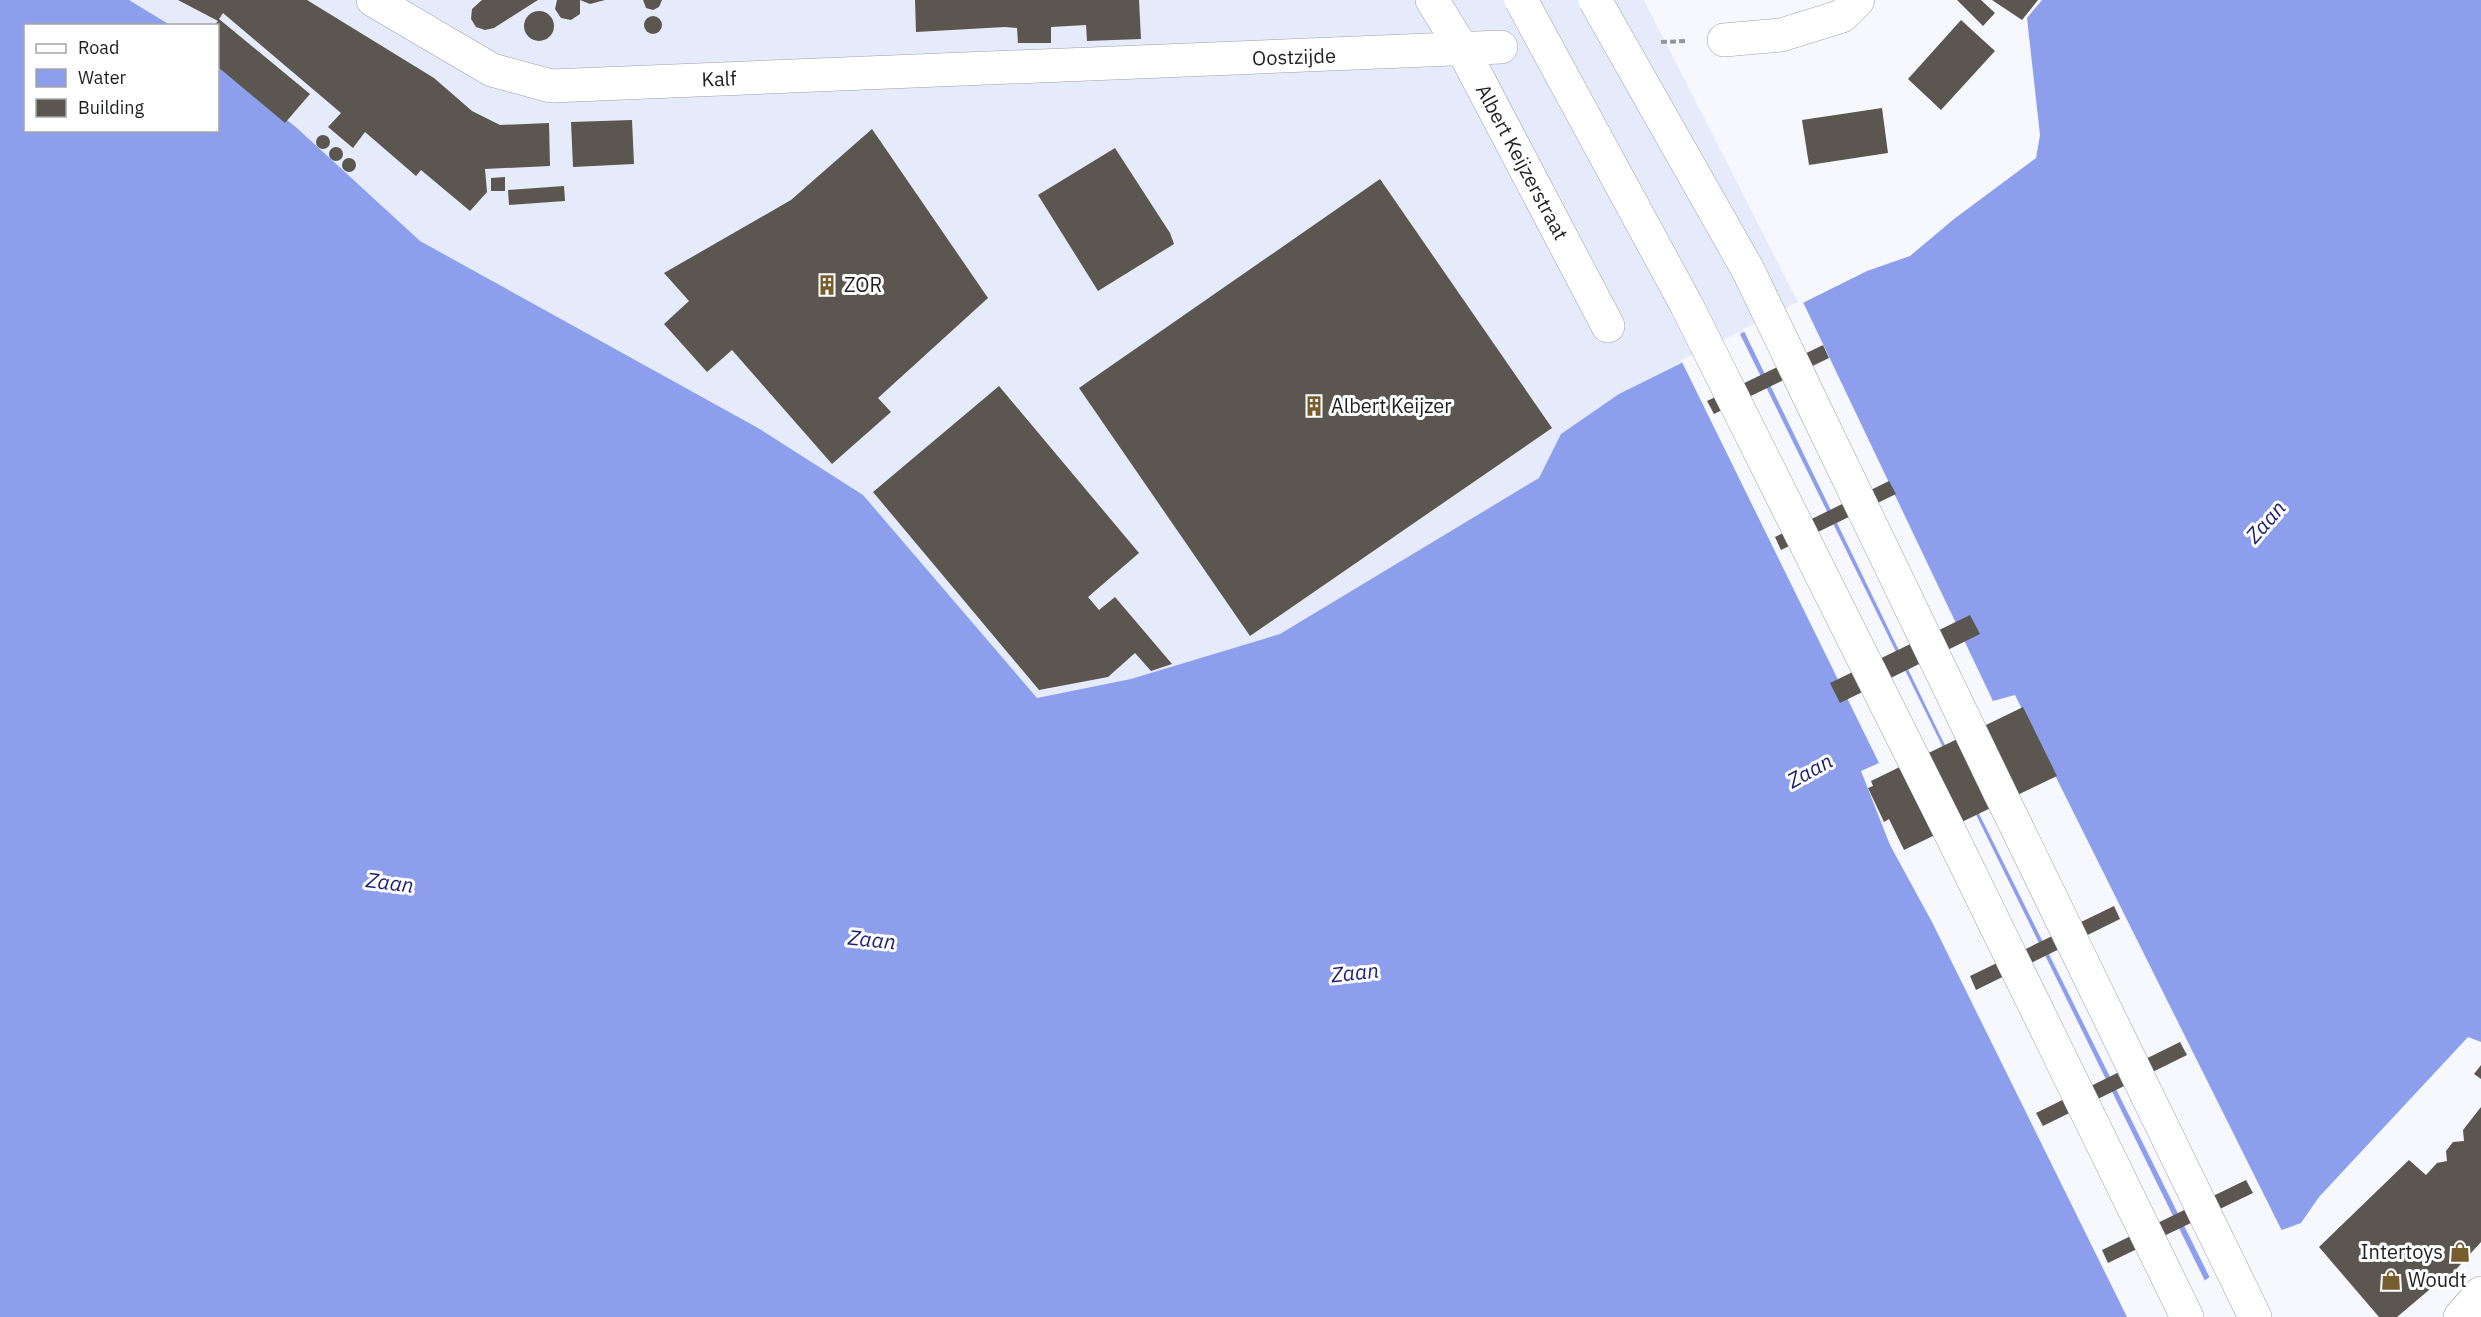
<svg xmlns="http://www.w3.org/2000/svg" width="2481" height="1317" viewBox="0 0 2481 1317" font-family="'IBM Plex Sans',sans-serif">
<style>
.built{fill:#e6ebfb}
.water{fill:#8d9fec}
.pier{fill:#f7f8fe}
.building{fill:#5b5750}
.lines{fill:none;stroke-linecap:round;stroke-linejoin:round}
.minor-casing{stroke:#9c9fa7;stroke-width:34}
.highway-casing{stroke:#9c9fa7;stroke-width:34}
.path{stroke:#95969b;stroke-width:4;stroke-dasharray:6 3;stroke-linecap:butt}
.minor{stroke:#fff;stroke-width:33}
.highway{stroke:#fff;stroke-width:33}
.highway-bridge-casing{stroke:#9c9fa7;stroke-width:34;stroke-linecap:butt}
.highway-bridge{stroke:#fff;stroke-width:33}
.labels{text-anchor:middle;stroke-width:6;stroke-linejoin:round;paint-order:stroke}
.street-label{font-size:20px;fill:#1e1f22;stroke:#fff}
.poi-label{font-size:20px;fill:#1e1f22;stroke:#fff;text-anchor:start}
.water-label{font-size:21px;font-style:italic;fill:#1d1e75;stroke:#fff}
</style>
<rect width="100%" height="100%" fill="#f7f8fe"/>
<!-- built -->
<path class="built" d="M0 0H1644L1801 308 1131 839 218 130V26H26Z"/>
<!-- water -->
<path class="water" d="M0 0H129L170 25 26 26V130H218V62L298 129 420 241 758 428 863 495 1037 698 1131 679 1280 634 1539 478 1561 434 1619 394 1867 271 1910 256 1954 219 2036 158 2040 135 2027 18 2042 0H2481V1042L2468 1037 2319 1197 2301 1223 2268 1235 2154 1317H0Z"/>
<!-- pier -->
<g class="pier">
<path d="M1802 300 1993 701 2015 695 2283 1233 2270 1237 2211 1280 1938 731 1743 329Z"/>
<path d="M1739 332 2206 1283 2159 1317H2127L1932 922 1890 845 1861 771 1879 763 1681 360Z"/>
</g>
<!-- building -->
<g class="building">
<path d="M178 0H307L434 78 472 111 500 125 549 123 550 166 485 169 487 192 470 211 421 170 416 176 365 132 353 148 328 127 341 113 223 13 219 19 310 94 285 123 218 67V26H214L218 21Z"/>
<path d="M482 0H538L494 28 485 30 476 27 471 19 472 9Z"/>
<path d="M557 0H580V14L571 20 561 18 555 9Z"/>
<path d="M580 0H605L590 4Z"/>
<path d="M643 0H662L659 7 653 10 646 8Z"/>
<path d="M915 0H1139L1141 39 1087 41 1086 25 1051 27V43H1018L1017 28 1005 27 916 32Z"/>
<path d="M1957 0H1981L1995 13 1983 26Z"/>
<path d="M1992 0H2038L2022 20Z"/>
<circle cx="539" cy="26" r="15"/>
<circle cx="653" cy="25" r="9"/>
<path d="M1961 20 1995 51 1941 110 1908 79Z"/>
<path d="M1882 108 1888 153 1809 165 1802 120Z"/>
<path d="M632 120 634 164 573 167 571 122Z"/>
<path d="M872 129 988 298 878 398 891 412 832 464 732 350 707 372 664 324 689 301 664 273 791 200Z"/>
<circle cx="323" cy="142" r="7"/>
<circle cx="336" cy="154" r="7"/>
<path d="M1115 148 1170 233 1174 244 1098 291 1038 195Z"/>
<circle cx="349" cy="165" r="7"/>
<path d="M505 177V191H491V178Z"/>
<path d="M1380 179 1552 428 1250 636 1079 388Z"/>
<path d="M564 186 565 201 509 205 508 190Z"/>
<path d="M1823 345 1829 358 1714 414 1707 401Z"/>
<path d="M999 386 1139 553 1088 597 1099 610 1115 597 1172 664 1151 671 1135 653 1108 677 1039 690 873 492Z"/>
<path d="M1889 481 1896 494 1781 550 1775 537Z"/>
<path d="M1970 615 1980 634 1840 703 1830 683Z"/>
<path d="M2023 707 2057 776 1904 850 1889 819 1884 822 1868 788 1873 786 1871 781Z"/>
<path d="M2114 906 2120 919 1976 990 1970 976Z"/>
<path d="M2180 1042 2187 1055 2043 1126 2036 1113Z"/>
<path d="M2481 1065V1079L2474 1074Z"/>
<path d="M2481 1107V1242L2450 1276 2448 1274 2397 1317H2379L2319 1247 2409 1160 2426 1175 2437 1163 2447 1161 2446 1151 2453 1142 2464 1141 2463 1130Z"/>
<path d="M2246 1180 2253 1193 2108 1263 2102 1250Z"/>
</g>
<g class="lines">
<!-- minor casing -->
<g class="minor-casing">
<g id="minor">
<path d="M373 0 492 70 551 86 1501 47"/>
<path d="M1432 0 1463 50 1608 326"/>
<path d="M1724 40 1781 35 1842 16 1858 0"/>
<path d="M2460 1317 2481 1293"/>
</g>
</g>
<!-- highway casing -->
<g class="highway-casing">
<g id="highway">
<path d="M1999 791 2255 1317"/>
<path d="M1949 830 2187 1317"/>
</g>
</g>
<!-- path -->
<path class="path" d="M1661 42 1687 41"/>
<!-- minor -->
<use href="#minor" class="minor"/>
<!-- highway -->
<use href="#highway" class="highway"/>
<!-- highway-bridge casing -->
<g class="highway-bridge-casing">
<g id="highway-bridge">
<path d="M1521 0 1687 306 1949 830"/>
<path d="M1595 0 1748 270 1999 791"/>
</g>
</g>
<!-- highway-bridge -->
<use href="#highway-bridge" class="highway-bridge"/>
</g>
<!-- icons -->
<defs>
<g id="building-bare" transform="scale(1.62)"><path d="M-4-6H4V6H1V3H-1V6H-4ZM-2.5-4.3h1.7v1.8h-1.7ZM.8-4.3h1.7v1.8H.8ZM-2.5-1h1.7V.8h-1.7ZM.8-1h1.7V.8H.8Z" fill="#775c2e" stroke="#fff" stroke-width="2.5" paint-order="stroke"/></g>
<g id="shop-bare" transform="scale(1.62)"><path d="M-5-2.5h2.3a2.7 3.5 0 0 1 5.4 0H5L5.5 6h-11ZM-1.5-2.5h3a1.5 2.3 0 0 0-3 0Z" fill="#775c2e" stroke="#fff" stroke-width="2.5" paint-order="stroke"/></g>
</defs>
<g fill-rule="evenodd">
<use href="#building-bare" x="827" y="285"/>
<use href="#building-bare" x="1314" y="406"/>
<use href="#shop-bare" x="2460" y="1252"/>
<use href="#shop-bare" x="2391" y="1280"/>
</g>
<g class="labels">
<!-- street labels -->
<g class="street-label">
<text transform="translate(1294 57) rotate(-2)" y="7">Oostzijde</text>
<text transform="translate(719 79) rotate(-2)" y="7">Kalf</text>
<text transform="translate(1522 162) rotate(62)" y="7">Albert Keijzerstraat</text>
</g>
<!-- poi labels -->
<g class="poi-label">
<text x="844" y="292">ZOR</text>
<text x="1331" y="413">Albert Keijzer</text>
<text x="2443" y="1259" text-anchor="end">Intertoys</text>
<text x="2408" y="1287">Woudt</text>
</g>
<!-- water labels -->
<g class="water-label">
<text transform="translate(2266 522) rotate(-49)" y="7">Zaan</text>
<text transform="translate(1810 771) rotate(-29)" y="7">Zaan</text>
<text transform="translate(390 883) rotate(7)" y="7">Zaan</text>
<text transform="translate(872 940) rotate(6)" y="7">Zaan</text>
<text transform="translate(1355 973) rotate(-6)" y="7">Zaan</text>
</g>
</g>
<!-- legend -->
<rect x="24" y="24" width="195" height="108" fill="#ffffff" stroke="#a5a5a7" stroke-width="1.5"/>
<rect x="36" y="44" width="30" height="9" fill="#ffffff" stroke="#a5a5a7" stroke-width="1.5"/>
<text x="78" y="54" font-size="18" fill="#1e1f22">Road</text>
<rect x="36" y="69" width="30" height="18" fill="#8d9fec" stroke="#a5a5a7" stroke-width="1.5"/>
<text x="78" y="84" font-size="18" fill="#1e1f22">Water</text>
<rect x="36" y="99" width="30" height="18" fill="#5b5750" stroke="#a5a5a7" stroke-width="1.5"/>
<text x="78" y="114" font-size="18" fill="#1e1f22">Building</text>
</svg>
